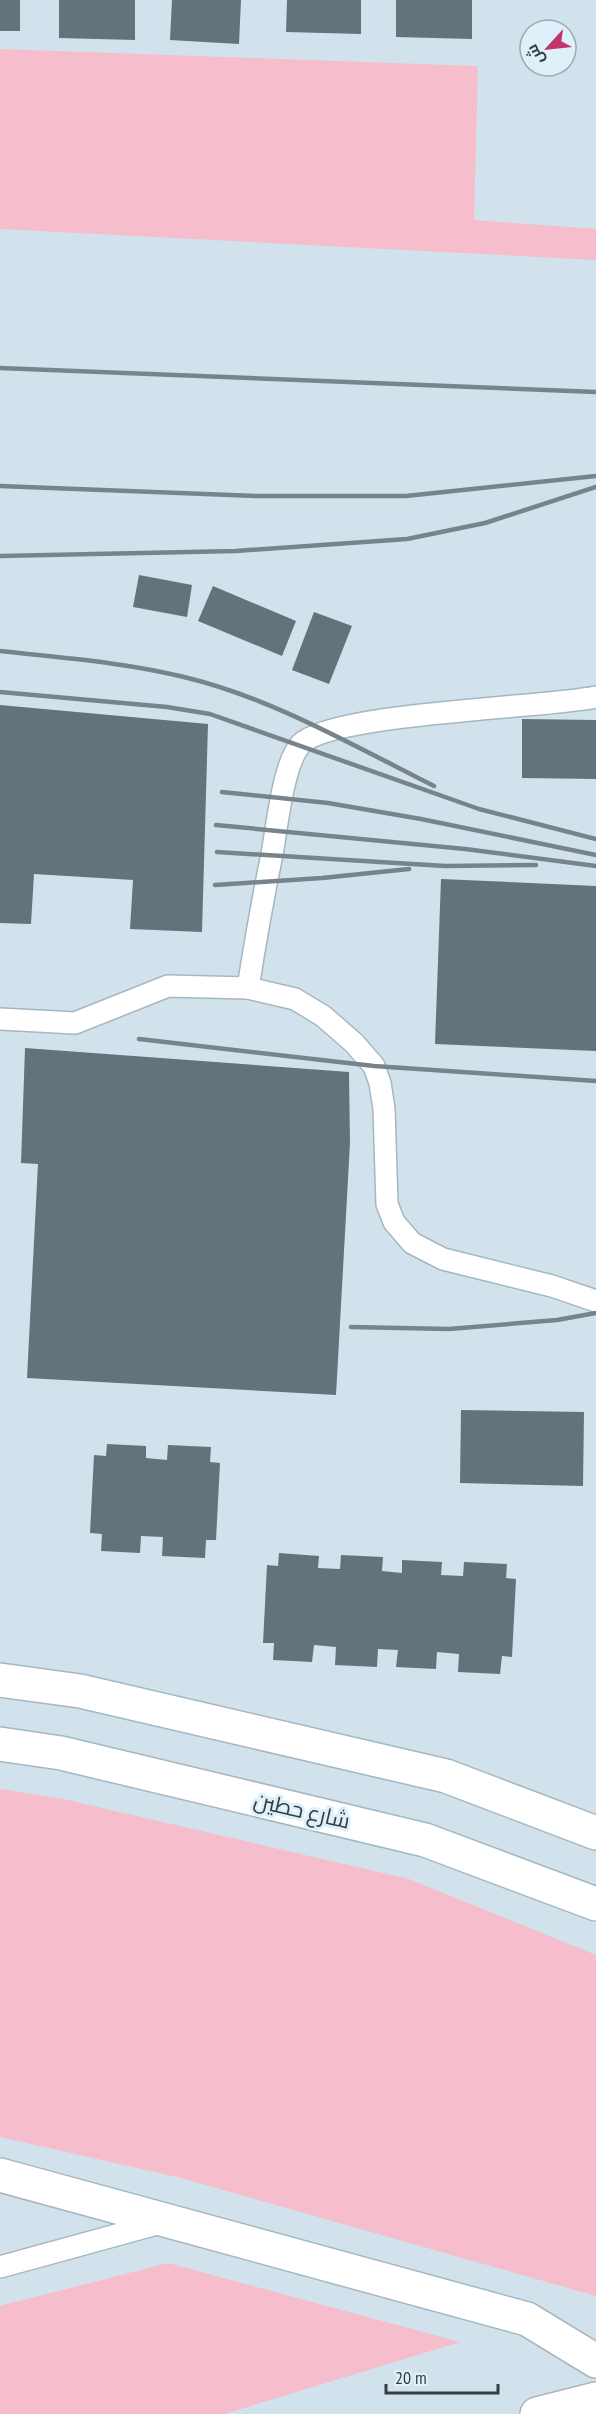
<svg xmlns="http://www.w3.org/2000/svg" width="596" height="2414" viewBox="0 0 596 2414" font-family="'PT Sans Narrow',Cairo,sans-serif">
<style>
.green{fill:#f6becc}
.building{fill:#63737c}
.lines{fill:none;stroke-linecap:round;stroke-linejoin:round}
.lane-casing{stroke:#a6b7c1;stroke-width:24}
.street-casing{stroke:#a6b7c1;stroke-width:36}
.primary-casing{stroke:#a6b7c1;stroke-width:36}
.lane{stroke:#fff;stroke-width:21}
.street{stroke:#fff;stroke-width:33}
.primary{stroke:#fff;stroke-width:33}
.rail{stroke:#78848a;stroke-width:4.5}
.labels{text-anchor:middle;stroke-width:6;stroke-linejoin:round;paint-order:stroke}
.street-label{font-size:22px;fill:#373e42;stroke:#def0fa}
</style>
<rect width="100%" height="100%" fill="#d1e2ed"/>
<!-- green -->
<g class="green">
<path d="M0 49 478 66 474 220 596 229V260L0 229Z"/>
<path d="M0 1789 63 1799 409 1879 596 1955V2296L181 2178 0 2137Z"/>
<path d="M168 2263 460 2342 225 2414H0V2306Z"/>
</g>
<!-- building -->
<g class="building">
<rect x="0" y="0" width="20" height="31"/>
<path d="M59 0H135V40L59 38Z"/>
<path d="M172 0H241L239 44 170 40Z"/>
<path d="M287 0H361V34L286 32Z"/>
<path d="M396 0H472V39L396 37Z"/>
<path d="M139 575 192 585 187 617 133 607Z"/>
<path d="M213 586 296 621 282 656 198 621Z"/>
<path d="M314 612 352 626 329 684 292 670Z"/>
<path d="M0 705 208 724 202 932 130 929 133 880 34 874 31 924 0 923Z"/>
<path d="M522 719 596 720V779L522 778Z"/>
<path d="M441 879 596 886V1051L435 1044Z"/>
<path d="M25 1048 349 1072 350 1143 336 1395 27 1378 38 1164 21 1163Z"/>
<path d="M461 1410 584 1412 583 1486 460 1483Z"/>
<path d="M107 1444 146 1446V1458L167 1460 168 1445 211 1447 210 1462 220 1463 216 1540H206L205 1558 162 1556 163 1537 141 1536 140 1553 101 1551 102 1534 90 1533 94 1455 106 1456Z"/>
<path d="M279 1553 319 1556 318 1568 340 1569 341 1555 383 1557 382 1571 402 1573V1560L442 1562 441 1575 463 1576 464 1562 507 1564 506 1578 516 1579 512 1657 502 1656 500 1674 458 1672 459 1654 437 1652 436 1669 396 1667 398 1650 378 1649 377 1667 335 1665 336 1647 314 1645 312 1662 273 1660 274 1643H263L267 1565 278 1566Z"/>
</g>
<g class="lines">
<!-- lane casing -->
<g class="lane-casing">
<g id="lane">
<path d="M248 988C255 943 263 898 272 854 277 828 283 763 301 744 331 713 541 708 596 697"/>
<path d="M0 1019 75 1023 168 986 248 988 295 999 323 1016 354 1043 374 1066 380 1083 384 1109 387 1204 394 1222 412 1243 443 1259 552 1286 596 1301"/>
<path d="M0 2267 164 2222"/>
</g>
</g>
<!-- street casing -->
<g class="street-casing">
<g id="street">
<path d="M0 2175 527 2319 596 2361"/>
<path d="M537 2414 596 2399"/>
</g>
</g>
<!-- primary casing -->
<g class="primary-casing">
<g id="primary">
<path d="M0 1680 80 1691 446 1776 596 1833"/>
<path d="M0 1744 61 1753 425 1840 596 1904"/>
</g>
</g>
<!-- lane -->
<use href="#lane" class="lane"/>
<!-- street -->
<use href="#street" class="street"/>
<!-- primary -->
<use href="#primary" class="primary"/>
<!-- rail -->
<g class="rail">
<path d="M0 368 596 392"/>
<path d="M0 486 256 496H406L596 476"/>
<path d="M0 556 236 551 407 539 485 523 596 487"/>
<path d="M0 651C61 658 124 662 184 677 272 698 354 746 434 786"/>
<path d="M0 692 167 707 210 714 479 809 596 839"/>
<path d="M222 792 328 803 421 819 596 855"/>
<path d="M216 825 465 849 596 866"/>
<path d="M217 852 445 866 536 865"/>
<path d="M215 885 322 878 409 869"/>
<path d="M139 1039 374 1066 596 1081"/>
<path d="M351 1327 449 1329 557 1320 596 1313"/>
</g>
</g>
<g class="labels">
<!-- street labels -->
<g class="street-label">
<text transform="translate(302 1810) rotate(13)" y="8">شارع حطين</text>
</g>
</g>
<!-- north arrow -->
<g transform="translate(548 48) rotate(243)"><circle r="28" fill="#def0fa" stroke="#9ba9b0" stroke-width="1.5"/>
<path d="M0-4.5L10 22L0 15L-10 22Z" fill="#c1356b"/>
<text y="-9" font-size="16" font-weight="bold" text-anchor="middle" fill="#373e42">ش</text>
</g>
<!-- scale -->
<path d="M386 2384v9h112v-9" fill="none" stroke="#373e42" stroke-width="3"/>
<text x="395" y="2384" font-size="18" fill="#373e42" stroke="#def0fa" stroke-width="4.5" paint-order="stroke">20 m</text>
</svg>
